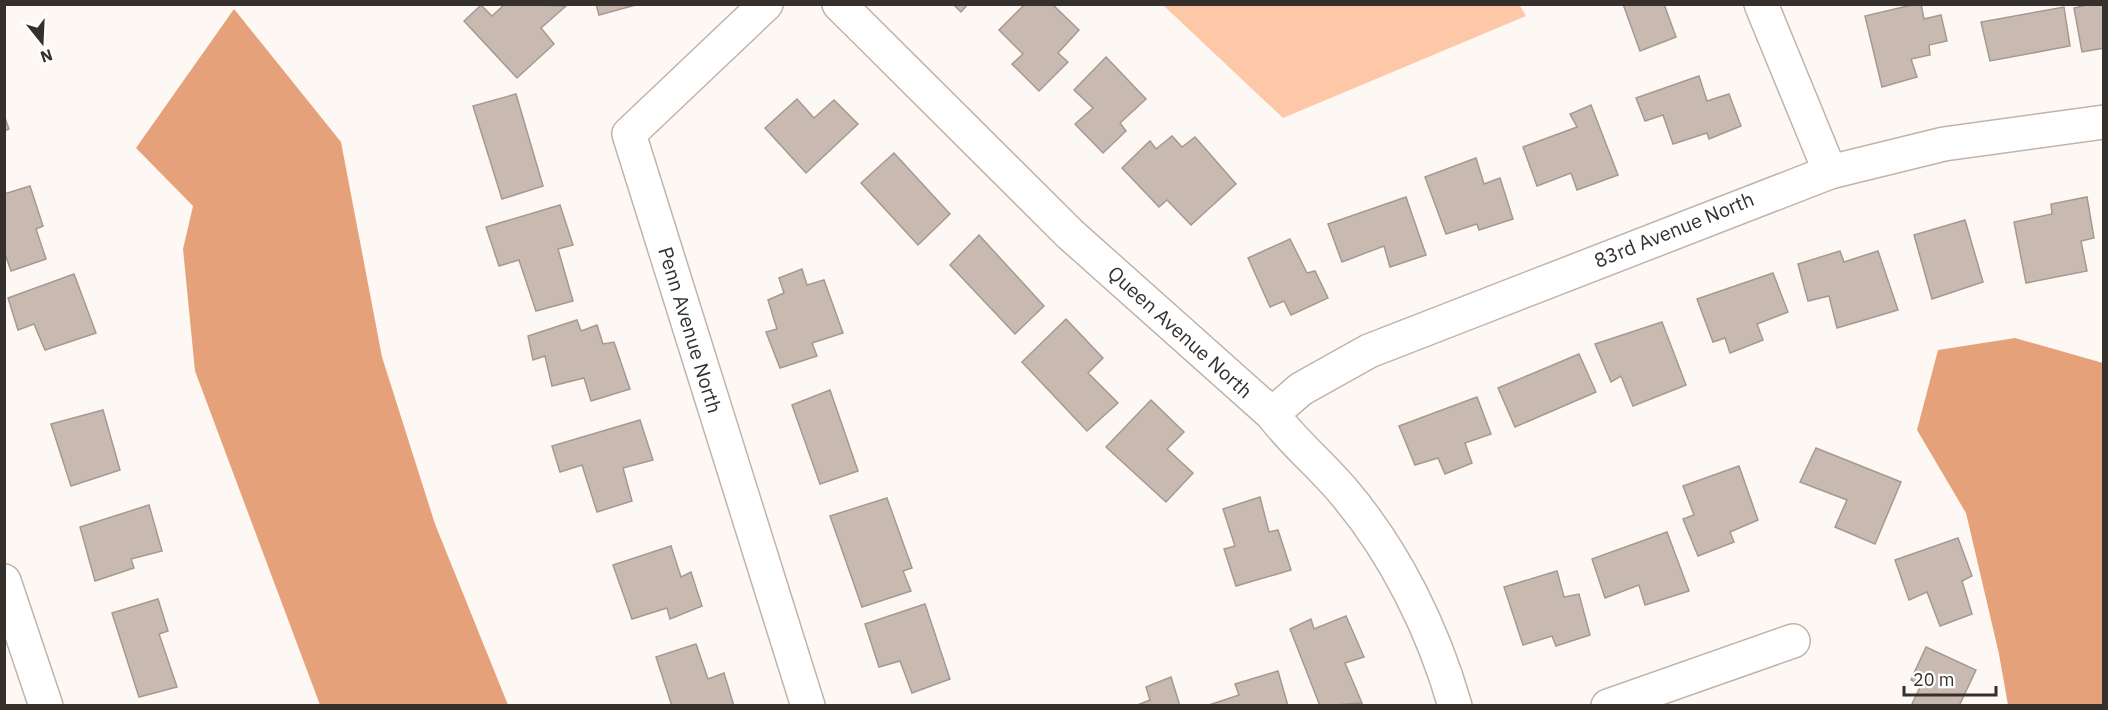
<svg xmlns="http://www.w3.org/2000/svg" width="2108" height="710" viewBox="0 0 2108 710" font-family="'IBM Plex Sans',sans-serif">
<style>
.green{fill:#fdc8a8}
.water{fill:#e5a27a}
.building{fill:#c9bab1;stroke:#a79890;stroke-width:1.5}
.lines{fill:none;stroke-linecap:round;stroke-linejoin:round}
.minor-casing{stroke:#c2b3aa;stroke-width:36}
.minor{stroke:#fff;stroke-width:33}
.labels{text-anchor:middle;stroke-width:6;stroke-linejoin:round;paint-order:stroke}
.street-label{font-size:20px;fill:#36302d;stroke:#fff}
</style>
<rect width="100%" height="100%" fill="#fef8f4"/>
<!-- green -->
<path class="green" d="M1519 4 1526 16 1283 118 1163 5Z"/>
<!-- water -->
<g class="water">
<path d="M234 9 341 142 382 357 435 524 508 705H320L195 371 183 249 193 206 136 148Z"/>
<path d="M2015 338 2103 363V705H2008L1999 654 1966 513 1917 430 1938 350Z"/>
</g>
<!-- building -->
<g class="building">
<path d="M505 4 566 6 541 28 554 44 517 78 464 21 481 5 492 16Z"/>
<path d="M596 4H636V5L599 15Z"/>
<path d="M953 4H968L961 12Z"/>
<path d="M1025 4H1052L1079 30 1058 53 1068 62 1039 91 1012 64 1023 54 999 30Z"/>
<path d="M1623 4H1664L1676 37 1640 51Z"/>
<path d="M1916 4H1921L1924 19 1941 15 1947 41 1929 45 1930 55 1911 59 1917 77 1882 87 1865 16Z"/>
<path d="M2091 4H2104V48L2082 52 2074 8Z"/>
<path d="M2064 7 2070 46 1990 61 1981 22Z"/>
<path d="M1106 57 1146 99 1120 123 1126 131 1103 153 1075 124 1093 108 1074 90Z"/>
<path d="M1699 76 1707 101 1729 94 1741 126 1709 139 1707 133 1673 144 1663 115 1645 121 1636 98Z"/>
<path d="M516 94 543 186 502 199 473 106Z"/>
<path d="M797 99 814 118 834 100 858 124 806 173 765 128Z"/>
<path d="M1591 105 1618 175 1577 190 1571 173 1537 186 1523 147 1577 127 1570 114Z"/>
<path d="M4 115 9 129 4 131Z"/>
<path d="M1172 136 1182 147 1195 137 1236 184 1191 225 1167 200 1159 207 1122 168 1150 141 1156 149Z"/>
<path d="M894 153 950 214 918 245 861 183Z"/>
<path d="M1476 158 1484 184 1500 178 1513 219 1479 230 1477 224 1446 234 1425 177Z"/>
<path d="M30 186 43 226 36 229 46 259 11 271 4 251V194Z"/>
<path d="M1406 197 1426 255 1390 267 1384 246 1342 262 1328 224Z"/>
<path d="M2087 197 2094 238 2081 241 2087 271 2026 283 2014 222 2052 214 2051 204Z"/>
<path d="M560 205 573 245 558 249 573 301 536 311 519 260 499 266 486 227Z"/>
<path d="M1965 220 1983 282 1932 299 1914 235Z"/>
<path d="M979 235 1044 306 1015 334 950 265Z"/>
<path d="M1290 239 1307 273 1315 271 1328 298 1291 315 1284 301 1270 307 1248 258Z"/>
<path d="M1840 251 1844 262 1878 251 1898 310 1837 328 1829 296 1808 301 1798 264Z"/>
<path d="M802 269 807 285 824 280 843 333 812 343 817 356 780 368 766 332 777 329 768 300 784 293 779 278Z"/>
<path d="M1773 273 1788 312 1757 324 1763 340 1730 353 1725 338 1713 342 1697 299Z"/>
<path d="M74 274 96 333 45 350 34 324 18 330 8 298Z"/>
<path d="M1066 319 1103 358 1088 373 1118 403 1087 431 1022 362Z"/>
<path d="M577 320 581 331 597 325 603 344 614 342 630 389 591 401 584 378 552 386 545 356 533 360 528 336Z"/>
<path d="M1662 322 1686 385 1633 406 1621 376 1611 382 1595 344Z"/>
<path d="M1579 354 1596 392 1515 427 1498 388Z"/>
<path d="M830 390 858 471 820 484 792 405Z"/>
<path d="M1477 397 1491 434 1465 443 1472 463 1445 474 1438 458 1415 465 1399 426Z"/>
<path d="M1151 400 1184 432 1167 449 1193 473 1166 502 1106 447Z"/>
<path d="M103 410 120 470 71 486 51 424Z"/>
<path d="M640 420 653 460 623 468 632 501 597 512 582 465 560 472 552 446Z"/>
<path d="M1816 448 1901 482 1875 544 1835 527 1847 500 1800 482Z"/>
<path d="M1739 466 1758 520 1730 532 1734 542 1698 556 1683 519 1694 515 1683 486Z"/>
<path d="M1260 497 1269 532 1278 530 1291 570 1236 586 1224 549 1235 546 1223 509Z"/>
<path d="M887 498 912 568 903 571 911 591 862 607 830 516Z"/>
<path d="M149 505 162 551 131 559 134 568 95 581 80 527Z"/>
<path d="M1667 532 1689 591 1645 605 1639 585 1605 598 1592 559Z"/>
<path d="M1958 538 1972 576 1962 581 1972 614 1940 626 1927 592 1909 600 1895 560Z"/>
<path d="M671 546 681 577 691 572 702 606 670 619 667 608 632 619 613 565Z"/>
<path d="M1557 571 1564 597 1579 594 1590 635 1556 646 1552 636 1523 645 1504 587Z"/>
<path d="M158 599 168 631 159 634 177 687 139 697 112 613Z"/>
<path d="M925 604 950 679 912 693 900 661 879 667 865 624Z"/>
<path d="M1346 616 1364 657 1345 663 1362 703 1320 706 1290 629 1311 619 1314 629Z"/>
<path d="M696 644 708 679 724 673 734 706H672L656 657Z"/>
<path d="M1926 647 1976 670 1959 706H1911L1921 685 1911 680Z"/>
<path d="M1278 671 1288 706H1206L1239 695 1235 684Z"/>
<path d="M1171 677 1180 706H1135L1150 700 1146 687Z"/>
</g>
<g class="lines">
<!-- minor casing -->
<g class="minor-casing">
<g id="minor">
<path d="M766 4 629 134 808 706"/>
<path d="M839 4 1070 234 1272 414C1293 442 1320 464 1343 491 1395 552 1433 629 1455 706"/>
<path d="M1761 4 1830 172"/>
<path d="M1272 414 1301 389 1369 351 1830 172 1944 144 2104 122"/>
<path d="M4 581 46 706"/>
<path d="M1608 706 1793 641"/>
</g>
</g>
<!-- minor -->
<use href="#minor" class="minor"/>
</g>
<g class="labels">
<!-- street labels -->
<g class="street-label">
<text transform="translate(1674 230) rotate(-22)" y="7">83rd Avenue North</text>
<text transform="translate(690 330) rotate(73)" y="7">Penn Avenue North</text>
<text transform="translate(1180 332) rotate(42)" y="7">Queen Avenue North</text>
</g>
</g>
<!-- border -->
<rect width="2108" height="710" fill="none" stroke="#36302d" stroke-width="12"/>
<!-- north arrow -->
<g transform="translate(42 42) rotate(162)" stroke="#ffffff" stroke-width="4.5" paint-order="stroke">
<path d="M0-4.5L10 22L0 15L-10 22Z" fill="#36302d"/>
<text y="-9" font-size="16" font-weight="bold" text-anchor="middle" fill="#36302d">N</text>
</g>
<!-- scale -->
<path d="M1904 686v9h92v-9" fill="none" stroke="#36302d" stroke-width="3"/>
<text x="1913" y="686" font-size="18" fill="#36302d" stroke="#ffffff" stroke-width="4.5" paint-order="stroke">20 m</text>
</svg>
